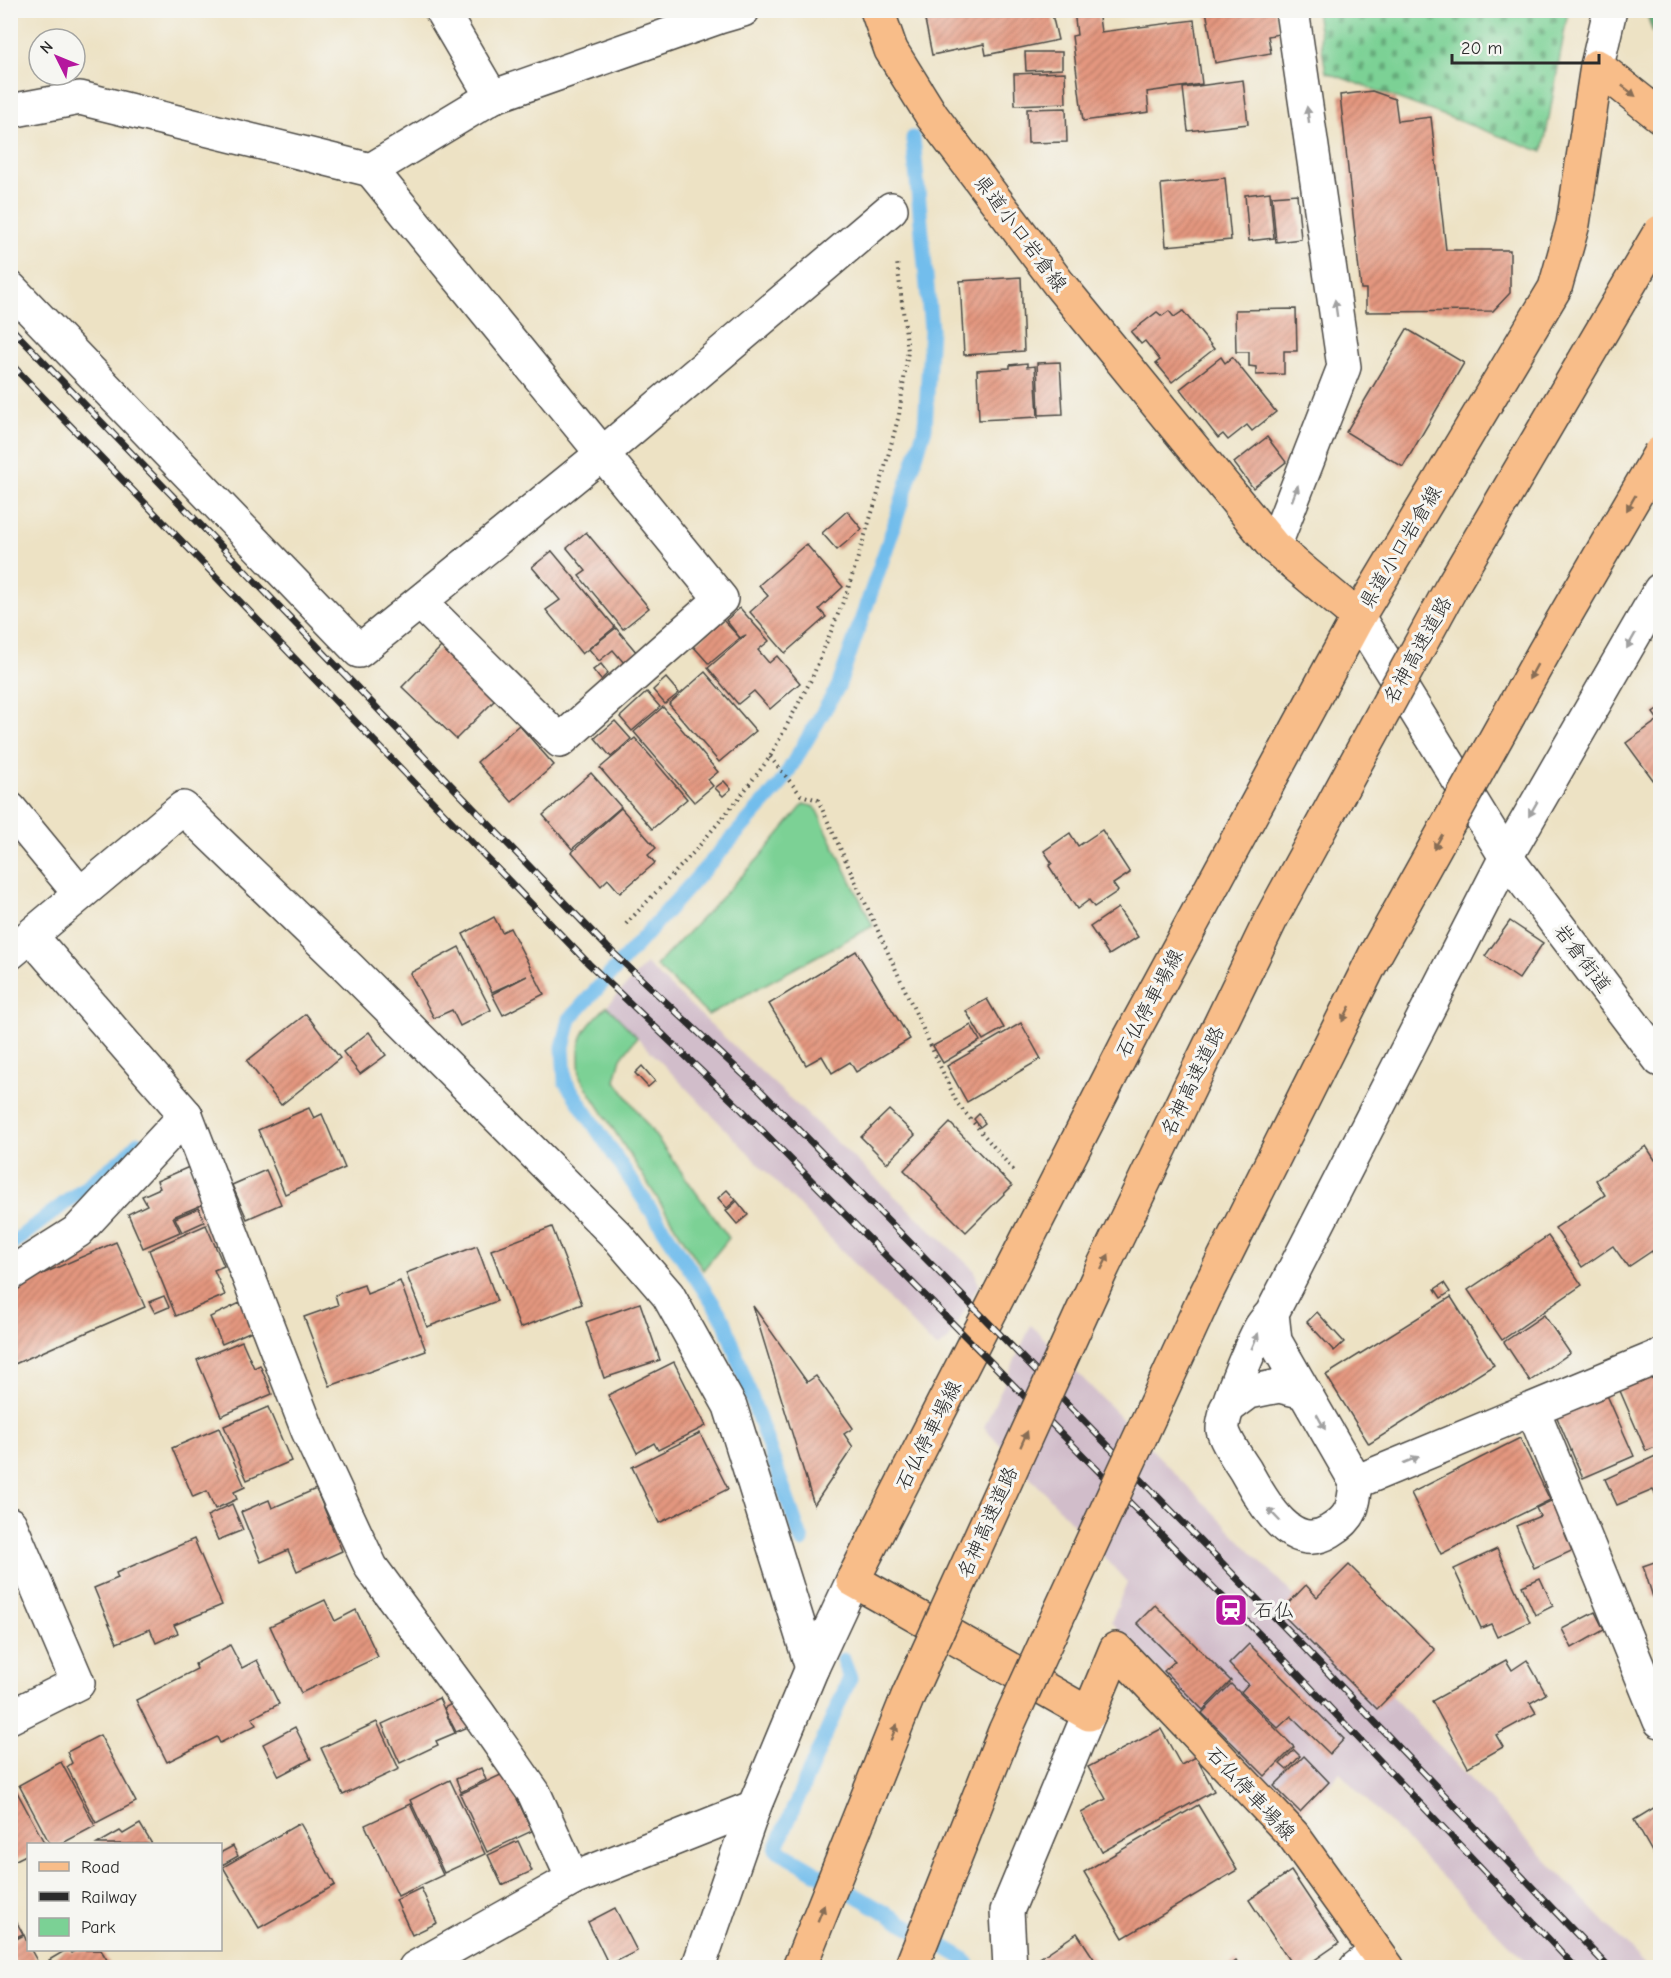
<svg xmlns="http://www.w3.org/2000/svg" width="1671" height="1978" viewBox="0 0 1671 1978" font-family="'Comic Neue','Klee One',sans-serif">
<style>
.railway{fill:#d1bdca}
.green{fill:#7bd195;stroke:#537e60;stroke-width:1.5}
.forest{fill:url(#forest-crowns);stroke:#486f54;stroke-width:1.5}
.cemetery{fill:url(#cemetery-stones);stroke:#537e60;stroke-width:1.5}
.lines{fill:none;stroke-linecap:round;stroke-linejoin:round}
.stream{stroke:#72bdec;stroke-width:15}
.building{fill:url(#building-hatch)}
.minor-casing{stroke:#484642;stroke-width:36}
.major-casing{stroke:#484642;stroke-width:36}
.path{stroke:#484642;stroke-width:4;stroke-dasharray:1.5 4.5;stroke-linecap:butt}
.minor{stroke:#fff;stroke-width:33}
.major{stroke:#f8bd89;stroke-width:33}
.rail-casing{stroke:#2b2b2b;stroke-width:7}
.rail{stroke:#f6f6f2;stroke-width:4.5;stroke-dasharray:14;stroke-linecap:butt}
.highway-bridge-casing{stroke:#484642;stroke-width:36;stroke-linecap:butt}
.highway-bridge{stroke:#f8bd89;stroke-width:33}
.oneway{fill:#876d55}
.oneway2{fill:#a0a0a0}
.labels{text-anchor:middle;stroke-width:6;stroke-linejoin:round;paint-order:stroke}
.street-label{font-size:20px;fill:#2b2b2b;stroke:#f6f6f2}
.poi-label{font-size:20px;fill:#2b2b2b;stroke:#f6f6f2;text-anchor:start}
</style>
<defs>
<pattern id="forest-crowns" width="20" height="18" patternUnits="userSpaceOnUse" patternTransform="scale(1.5)"><rect width="20" height="18" fill="#64b37e"/><path d="M2 6a3 3 0 1 1 6 0M12 15a3 3 0 1 1 6 0" fill="none" stroke="#539267"/></pattern>
<pattern id="cemetery-stones" width="16" height="16" patternUnits="userSpaceOnUse" patternTransform="scale(1.5)"><rect width="16" height="16" fill="#7bd195"/><path d="M2 7V4a2 2 0 0 1 4 0v3zM10 15v-3a2 2 0 0 1 4 0v3z" fill="#65aa7a"/></pattern>
<pattern id="building-hatch" width="6" height="6" patternUnits="userSpaceOnUse" patternTransform="scale(1.5)"><rect width="6" height="6" fill="#e4977f"/><path d="M-1 1l2-2M0 6l6-6M5 7l2-2" fill="none" stroke="#b97b68"/></pattern>
</defs>
<rect width="100%" height="100%" fill="#f6f6f2"/>
<filter id="ink" filterUnits="userSpaceOnUse"><feTurbulence type="fractalNoise" baseFrequency=".0167" numOctaves="2"/><feDisplacementMap in="SourceGraphic" scale="12" xChannelSelector="R" yChannelSelector="G"/><feConvolveMatrix kernelMatrix="1 2 1 2 8 2 1 2 1" color-interpolation-filters="sRGB"/></filter>
<filter id="wash" filterUnits="userSpaceOnUse"><feTurbulence type="fractalNoise" baseFrequency=".008" numOctaves="4" result="noise"/><feDisplacementMap in="SourceGraphic" scale="24" xChannelSelector="R" yChannelSelector="G"/><feGaussianBlur stdDeviation="1.35" result="paint"/><feColorMatrix in="noise" values="0 0 0 0 0 0 0 0 0 0 0 0 0 0 0 0 0 1.4 0 .05"/><feComposite in="paint" operator="in"/></filter>
<g filter="url(#wash)">
<rect width="100%" height="100%" fill="#ede2c4"/>
<!-- railway -->
<g class="railway">
<path d="M646 964 975 1271 978 1286 948 1341 937 1348 930 1342 607 1006Z"/>
<path d="M1031 1325 1404 1709 1647 1967H1531L1340 1773 1298 1814 1111 1622 1127 1582 984 1427Z"/>
</g>
<!-- green -->
<g class="green">
<path d="M804 804 815 807 873 926 708 1015 656 966 759 858Z"/>
<path d="M607 1006 637 1037 621 1058 615 1080 729 1238 703 1270 580 1077C577 1038 579 1034 607 1006Z"/>
</g>
<!-- forest -->
<path class="forest" d="M1646 11H1660V43L1652 30Z"/>
<!-- cemetery -->
<path class="cemetery" d="M1316 11H1568L1543 152 1326 72Z"/>
<g class="lines">
<!-- stream -->
<g class="stream">
<path d="M10 1245 125 1157 138 1143"/>
<path d="M802 1541 724 1320 565 1081 563 1047 570 1019 780 785 838 687 891 535 925 428 931 329 913 138"/>
<path d="M843 1660 850 1678 776 1849 963 1958 970 1968"/>
</g>
</g>
<g id="blocks">
<!-- building -->
<g class="building">
<path d="M923 10H1051L1058 40 986 55 984 44 932 55Z"/>
<path d="M1098 10 1101 32 1194 20 1202 84 1147 92 1149 112 1083 121 1072 36 1077 35 1074 11Z"/>
<path d="M1206 10H1275L1279 34 1268 36 1271 53 1215 63Z"/>
<path d="M1025 52H1062V69L1026 71Z"/>
<path d="M1065 72 1066 103 1015 105 1014 74Z"/>
<path d="M1243 80 1248 124 1188 131 1183 88Z"/>
<path d="M1372 91 1395 99 1398 121 1431 117 1446 250H1510V293L1493 311 1366 312V289H1361L1340 95Z"/>
<path d="M1066 108 1067 142 1028 143 1027 109Z"/>
<path d="M1225 178 1231 240 1166 246 1161 184Z"/>
<path d="M1270 192 1274 238 1249 241 1245 195Z"/>
<path d="M1297 194 1301 239 1276 242 1272 196Z"/>
<path d="M1021 277 1024 351 964 355 960 281Z"/>
<path d="M1296 309 1297 351H1284V374L1256 375V367L1249 366V352H1236L1235 310Z"/>
<path d="M1169 311 1174 317 1183 311 1214 349 1172 382 1156 363 1160 360 1145 341 1141 344 1131 332 1157 312 1162 316Z"/>
<path d="M1407 329 1464 363 1403 467 1346 432Z"/>
<path d="M1221 357 1225 363 1232 357 1276 412 1252 431 1247 425 1228 440 1223 434 1218 438 1180 389Z"/>
<path d="M1060 362 1063 414 1039 415 1037 363Z"/>
<path d="M1027 363V367L1035 366 1038 417 979 420 977 370 1010 368V365Z"/>
<path d="M1267 437 1286 462 1253 488 1234 463Z"/>
<path d="M847 511 862 529 837 550 822 533Z"/>
<path d="M586 532 649 608 623 629 579 576 586 571 567 548Z"/>
<path d="M806 544 843 587 819 609 826 617 785 653 750 612 768 596 759 585Z"/>
<path d="M552 551 615 627 582 654 546 610 560 600 532 567Z"/>
<path d="M740 608 769 641 758 650 769 663 777 656 800 683 770 709 754 691 738 704 708 668 746 635 740 638 726 620Z"/>
<path d="M723 620 740 638 709 664 693 646Z"/>
<path d="M616 628 637 653 624 663 613 650 599 661 589 649Z"/>
<path d="M441 647 495 700 456 739 402 687Z"/>
<path d="M601 664 608 673 601 680 593 670Z"/>
<path d="M705 672 756 731 719 762 669 704Z"/>
<path d="M666 678 679 693 665 704 653 690Z"/>
<path d="M647 692 660 707 632 731 620 717Z"/>
<path d="M663 707 718 772 708 780 713 786 694 802 634 732Z"/>
<path d="M1660 708V775L1654 781 1626 743 1658 720 1653 713Z"/>
<path d="M615 721 631 739 611 757 595 738Z"/>
<path d="M519 725 554 765 512 802 477 762Z"/>
<path d="M635 738 687 799 652 829 600 768Z"/>
<path d="M591 773 621 807 572 849 543 815Z"/>
<path d="M724 781 731 789 723 796 715 788Z"/>
<path d="M621 808 656 848 648 855 655 863 620 893 608 879 601 886 572 852Z"/>
<path d="M1102 830 1130 873 1113 884 1118 891 1094 907 1089 900 1077 909 1049 866 1052 863 1044 851 1070 833 1078 846Z"/>
<path d="M1118 908 1138 937 1109 955 1090 927Z"/>
<path d="M494 917 502 932 510 928 544 994 503 1015 492 994 527 976 492 992 463 934Z"/>
<path d="M1510 921 1543 943 1519 979 1485 956Z"/>
<path d="M459 947 491 1010 460 1026 452 1010 434 1018 410 973Z"/>
<path d="M856 951 910 1039 856 1072 850 1062 832 1073 822 1056 806 1065 769 1004Z"/>
<path d="M987 999 1004 1028 983 1040 966 1011Z"/>
<path d="M306 1014 340 1058 281 1105 247 1061Z"/>
<path d="M1021 1023 1041 1059 967 1102 947 1066Z"/>
<path d="M971 1025 980 1041 943 1063 933 1046Z"/>
<path d="M369 1032 386 1055 360 1074 343 1052Z"/>
<path d="M642 1066 655 1081 648 1087 635 1073Z"/>
<path d="M309 1108 314 1118 322 1114 345 1168 285 1194 258 1130Z"/>
<path d="M889 1110 915 1135 887 1163 861 1137Z"/>
<path d="M979 1114 985 1123 980 1127 974 1119Z"/>
<path d="M950 1123 1012 1186 966 1232 904 1170Z"/>
<path d="M1646 1146 1655 1160 1660 1157V1252L1655 1256 1652 1251 1628 1267 1613 1246 1582 1267 1555 1228 1605 1195 1596 1180Z"/>
<path d="M189 1167 204 1204 173 1217 180 1232 143 1248 128 1214 147 1205 142 1196 160 1188 157 1181Z"/>
<path d="M266 1170 281 1204 247 1219 232 1185Z"/>
<path d="M727 1190 736 1200 727 1208 718 1198Z"/>
<path d="M737 1201 748 1215 737 1224 726 1211Z"/>
<path d="M199 1208 204 1222 182 1232 175 1218Z"/>
<path d="M206 1225 224 1266 214 1270 225 1295 176 1316 149 1250Z"/>
<path d="M552 1227 582 1304 520 1328 491 1250Z"/>
<path d="M1548 1236 1582 1285 1502 1340 1468 1290Z"/>
<path d="M116 1242 145 1307 10 1366V1288Z"/>
<path d="M477 1246 497 1301 427 1327 406 1273Z"/>
<path d="M400 1281 426 1351 330 1386 304 1317 338 1305 335 1295 364 1285 367 1294Z"/>
<path d="M1444 1283 1450 1292 1441 1298 1435 1289Z"/>
<path d="M164 1296 169 1307 155 1313 149 1302Z"/>
<path d="M1451 1297 1494 1365 1369 1444 1326 1375Z"/>
<path d="M242 1302 254 1330 222 1344 210 1317Z"/>
<path d="M640 1303 660 1360 604 1378 586 1322Z"/>
<path d="M753 1306 807 1382 816 1376 853 1428 844 1434 853 1447 814 1505Z"/>
<path d="M1317 1312 1344 1342 1334 1351 1307 1322Z"/>
<path d="M1544 1315 1570 1353 1530 1381 1504 1342Z"/>
<path d="M242 1341 254 1368 260 1365 272 1394 221 1416 197 1360Z"/>
<path d="M674 1362 706 1426 658 1450 654 1443 637 1453 608 1395Z"/>
<path d="M1660 1366V1445L1646 1451 1617 1384Z"/>
<path d="M1606 1393 1634 1456 1583 1478 1556 1415Z"/>
<path d="M268 1407 291 1461 247 1480 224 1426Z"/>
<path d="M219 1428 245 1487 234 1492 237 1499 215 1509 207 1491 193 1497 172 1448Z"/>
<path d="M700 1433 728 1489 659 1523 632 1467Z"/>
<path d="M1520 1438 1550 1500 1441 1554 1411 1493Z"/>
<path d="M1660 1454V1501L1659 1502 1653 1490 1617 1505 1605 1479Z"/>
<path d="M316 1489 342 1551 297 1571 288 1550 261 1562 241 1512 269 1500 272 1508Z"/>
<path d="M1553 1500 1576 1549 1534 1568 1516 1526 1540 1516 1536 1508Z"/>
<path d="M232 1504 243 1530 218 1540 207 1516Z"/>
<path d="M194 1539 222 1605 174 1625 178 1633 156 1643 150 1629 117 1643 94 1588 118 1578 116 1573Z"/>
<path d="M1497 1549 1530 1622 1497 1637 1491 1624 1481 1628 1454 1569Z"/>
<path d="M1660 1560V1595L1653 1597 1643 1566Z"/>
<path d="M1349 1565 1435 1650 1377 1709 1280 1612 1306 1585 1317 1597Z"/>
<path d="M1540 1578 1553 1606 1535 1615 1522 1586Z"/>
<path d="M325 1600 335 1621 356 1610 378 1657 301 1693 270 1626Z"/>
<path d="M10 1604 16 1616 10 1618Z"/>
<path d="M1155 1605 1231 1681 1203 1710 1164 1671 1175 1661 1137 1623Z"/>
<path d="M1595 1612 1604 1630 1572 1648 1562 1629Z"/>
<path d="M1249 1644 1344 1739 1330 1754 1291 1716 1278 1728 1241 1692 1248 1684 1229 1664Z"/>
<path d="M230 1645 242 1668 257 1660 279 1704 252 1718 256 1725 220 1743 217 1737 167 1762 136 1700 197 1669 195 1664Z"/>
<path d="M1506 1660 1512 1670 1527 1660 1546 1694 1530 1703 1536 1713 1496 1735 1503 1747 1468 1767 1432 1701Z"/>
<path d="M1231 1684 1294 1747 1265 1776 1202 1713Z"/>
<path d="M439 1698 455 1733 436 1741 438 1745 400 1763 382 1724Z"/>
<path d="M455 1702 473 1725 456 1732 444 1708Z"/>
<path d="M377 1722 399 1769 343 1795 321 1748Z"/>
<path d="M295 1727 311 1759 279 1776 263 1744Z"/>
<path d="M1161 1729 1181 1765 1196 1757 1214 1791 1102 1852 1081 1813 1106 1799 1088 1767Z"/>
<path d="M100 1735 136 1802 96 1823 67 1767 72 1763 67 1752Z"/>
<path d="M1294 1750 1300 1756 1287 1770 1280 1764Z"/>
<path d="M1304 1756 1329 1782 1300 1812 1274 1786Z"/>
<path d="M61 1762 95 1826 61 1844H50L19 1785Z"/>
<path d="M481 1768 486 1780 461 1792 456 1779Z"/>
<path d="M505 1773 532 1831 487 1852 460 1794Z"/>
<path d="M10 1779 45 1844H28V1854L10 1863Z"/>
<path d="M450 1780 485 1854 444 1873 410 1800Z"/>
<path d="M410 1804 443 1875 398 1896 365 1825Z"/>
<path d="M1660 1804V1866L1634 1820Z"/>
<path d="M1198 1805 1237 1870 1123 1938 1084 1872Z"/>
<path d="M300 1823 335 1885 259 1928 223 1867Z"/>
<path d="M140 1824 152 1844H97L120 1831 123 1834Z"/>
<path d="M518 1841 532 1871 502 1885 488 1855Z"/>
<path d="M233 1846 238 1856 222 1865 220 1853Z"/>
<path d="M1291 1871 1339 1943 1303 1968H1294L1249 1900Z"/>
<path d="M421 1888 437 1923 412 1935 396 1900Z"/>
<path d="M615 1908 637 1951 609 1965 588 1922Z"/>
<path d="M10 1910 23 1934 10 1940Z"/>
<path d="M1077 1933 1100 1968H1047L1040 1958Z"/>
<path d="M24 1935 28 1945V1950H31L41 1968H19L10 1952V1942Z"/>
<path d="M66 1950H69L71 1953 76 1950H101L112 1968H54L49 1960Z"/>
<path d="M1236 1961 1240 1968H1227Z"/>
</g>
</g>
</g>
<g filter="url(#ink)">
<use href="#blocks" fill-opacity="0" stroke="#484642" stroke-width="1.5"/>
<g class="lines">
<!-- minor casing -->
<g class="minor-casing">
<g id="minor">
<path d="M441 10 492 97"/>
<path d="M1597 66 1610 10"/>
<path d="M10 111 80 98 371 170 492 97 719 17 743 10"/>
<path d="M371 170 721 599 560 741 420 602"/>
<path d="M10 288 359 651 602 454 891 209"/>
<path d="M1274 547 1344 367 1292 10"/>
<path d="M1358 617 1506 857 1660 1060"/>
<path d="M10 809 80 894"/>
<path d="M31 936 186 1115 308 1431 371 1567 478 1713 534 1793 573 1879"/>
<path d="M10 953 183 808 350 969 618 1237 668 1295 730 1406 812 1668"/>
<path d="M10 1274 78 1231 186 1115"/>
<path d="M1272 1313 1275 1341 1356 1482C1354 1506 1352 1518 1330 1531 1290 1556 1261 1498 1245 1470 1239 1461 1225 1440 1223 1430 1220 1417 1253 1341 1261 1327 1264 1322 1268 1318 1272 1313L1506 857 1660 590"/>
<path d="M1226 1409 1249 1392 1279 1386 1304 1392"/>
<path d="M1533 1410 1660 1721"/>
<path d="M1356 1482 1660 1356"/>
<path d="M10 1524 78 1683 10 1717"/>
<path d="M415 1968 573 1879 754 1807"/>
<path d="M698 1968 754 1807 812 1668 853 1580"/>
<path d="M1010 1968 1007 1911 1089 1714"/>
<path d="M1356 1968 1376 1952"/>
</g>
</g>
<!-- major casing -->
<g class="major-casing">
<g id="major">
<path d="M877 10 891 50 932 116 1059 284 1274 547 1358 617"/>
<path d="M1388 1968 1293 1835 1116 1649 1089 1714 853 1580 1131 1036 1358 617 1555 288 1573 224 1597 66 1660 116"/>
</g>
</g>
<!-- path -->
<g class="path">
<path d="M770 757 801 795 818 800 957 1103 1014 1171"/>
<path d="M626 924 694 852 739 798 770 757 812 678 847 592 877 497 899 415 908 351 897 262"/>
</g>
<!-- minor -->
<use href="#minor" class="minor"/>
<!-- major -->
<use href="#major" class="major"/>
<!-- rail casing -->
<g class="rail-casing">
<g id="rail">
<path d="M10 327 607 947 761 1091 986 1320 1292 1635 1609 1968"/>
<path d="M10 363 589 964 741 1109 1275 1650 1576 1968"/>
</g>
</g>
<!-- rail -->
<use href="#rail" class="rail"/>
<!-- highway-bridge casing -->
<g class="highway-bridge-casing">
<g id="highway-bridge">
<path d="M799 1968 908 1696 1101 1271 1272 917 1451 588 1660 232"/>
<path d="M911 1968 1005 1731 1206 1294 1375 955 1544 652 1660 453"/>
</g>
</g>
<!-- highway-bridge -->
<use href="#highway-bridge" class="highway-bridge"/>
</g>
<!-- one-way arrows -->
<defs><path id="oneway-solid" d="M-6-.8H1V-3.2L6.5 0L1 3.2V.8H-6Z" transform="scale(1.5)"/></defs>
<g class="oneway">
<use href="#oneway-solid" transform="translate(1629 91) rotate(38)"/>
<use href="#oneway-solid" transform="translate(1631 503) rotate(120)"/>
<use href="#oneway-solid" transform="translate(1533 672) rotate(119)"/>
<use href="#oneway-solid" transform="translate(1438 842) rotate(119)"/>
<use href="#oneway-solid" transform="translate(1346 1014) rotate(117)"/>
<use href="#oneway-solid" transform="translate(1105 1262) rotate(-64)"/>
<use href="#oneway-solid" transform="translate(1024 1439) rotate(-66)"/>
<use href="#oneway-solid" transform="translate(894 1732) rotate(-68)"/>
<use href="#oneway-solid" transform="translate(821 1913) rotate(-68)"/>
</g>
<g class="oneway2">
<use href="#oneway-solid" transform="translate(1308 115) rotate(-98)"/>
<use href="#oneway-solid" transform="translate(1336 308) rotate(-98)"/>
<use href="#oneway-solid" transform="translate(1295 493) rotate(-69)"/>
<use href="#oneway-solid" transform="translate(1631 641) rotate(120)"/>
<use href="#oneway-solid" transform="translate(1533 809) rotate(120)"/>
<use href="#oneway-solid" transform="translate(1255 1341) rotate(-67)"/>
<use href="#oneway-solid" transform="translate(1321 1422) rotate(61)"/>
<use href="#oneway-solid" transform="translate(1411 1460) rotate(-22)"/>
<use href="#oneway-solid" transform="translate(1274 1515) rotate(-134)"/>
</g>
</g>
<!-- icons -->
<defs>
<g id="station-square" transform="scale(1.725)"><rect x="-9" y="-9" width="18" height="18" rx="4" fill="#b5179e" stroke="#f6f6f2"/><path d="M-3-6H3Q5-6 5-4V2Q5 4 3 4L4.5 6H3L1.5 4h-3L-3 6H-4.5L-3 4Q-5 4-5 2V-4Q-5-6-3-6ZM-3.5-4v3h7v-3ZM-3.5 1v1.5H-2V1ZM2 1v1.5H3.5V1Z" fill="#fff"/></g>
</defs>
<g fill-rule="evenodd">
<use href="#station-square" x="1231" y="1610"/>
</g>
<g class="labels">
<!-- street labels -->
<g class="street-label">
<text transform="translate(1021 233) rotate(53)" y="7">県道小口岩倉線</text>
<text transform="translate(1400 547) rotate(-59)" y="7">県道小口岩倉線</text>
<text transform="translate(1417 650) rotate(-61)" y="7">名神高速道路</text>
<text transform="translate(1583 958) rotate(53)" y="7">岩倉街道</text>
<text transform="translate(1149 1003) rotate(-62)" y="7">石仏停車場線</text>
<text transform="translate(1192 1081) rotate(-64)" y="7">名神高速道路</text>
<text transform="translate(928 1435) rotate(-63)" y="7">石仏停車場線</text>
<text transform="translate(987 1522) rotate(-66)" y="7">名神高速道路</text>
<text transform="translate(1251 1793) rotate(47)" y="7">石仏停車場線</text>
</g>
<!-- poi labels -->
<g class="poi-label">
<text x="1254" y="1617">石仏</text>
</g>
</g>
<!-- margin -->
<rect width="1671" height="1978" fill="none" stroke="#f6f6f2" stroke-width="36"/>
<!-- legend -->
<rect x="27" y="1843" width="195" height="108" fill="#f6f6f2" stroke="#a5a5a2" stroke-width="1.5"/>
<rect x="39" y="1862" width="30" height="9" fill="#f8bd89" stroke="#a5a5a2" stroke-width="1.5"/>
<text x="81" y="1873" font-size="18" fill="#2b2b2b">Road</text>
<rect x="39" y="1892" width="30" height="9" fill="#2b2b2b" stroke="#a5a5a2" stroke-width="1.5"/>
<text x="81" y="1903" font-size="18" fill="#2b2b2b">Railway</text>
<rect x="39" y="1918" width="30" height="18" fill="#7bd195" stroke="#a5a5a2" stroke-width="1.5"/>
<text x="81" y="1933" font-size="18" fill="#2b2b2b">Park</text>
<!-- north arrow -->
<g transform="translate(57 57) rotate(313)"><circle r="28" fill="#f6f6f2" stroke="#a5a5a2" stroke-width="1.5"/>
<path d="M0-4.5L10 22L0 15L-10 22Z" fill="#b5179e"/>
<text y="-9" font-size="16" font-weight="bold" text-anchor="middle" fill="#2b2b2b">N</text>
</g>
<!-- scale -->
<path d="M1452 54v9h147v-9" fill="none" stroke="#2b2b2b" stroke-width="3"/>
<text x="1461" y="54" font-size="18" fill="#2b2b2b" stroke="#f6f6f2" stroke-width="4.5" paint-order="stroke">20 m</text>
</svg>
